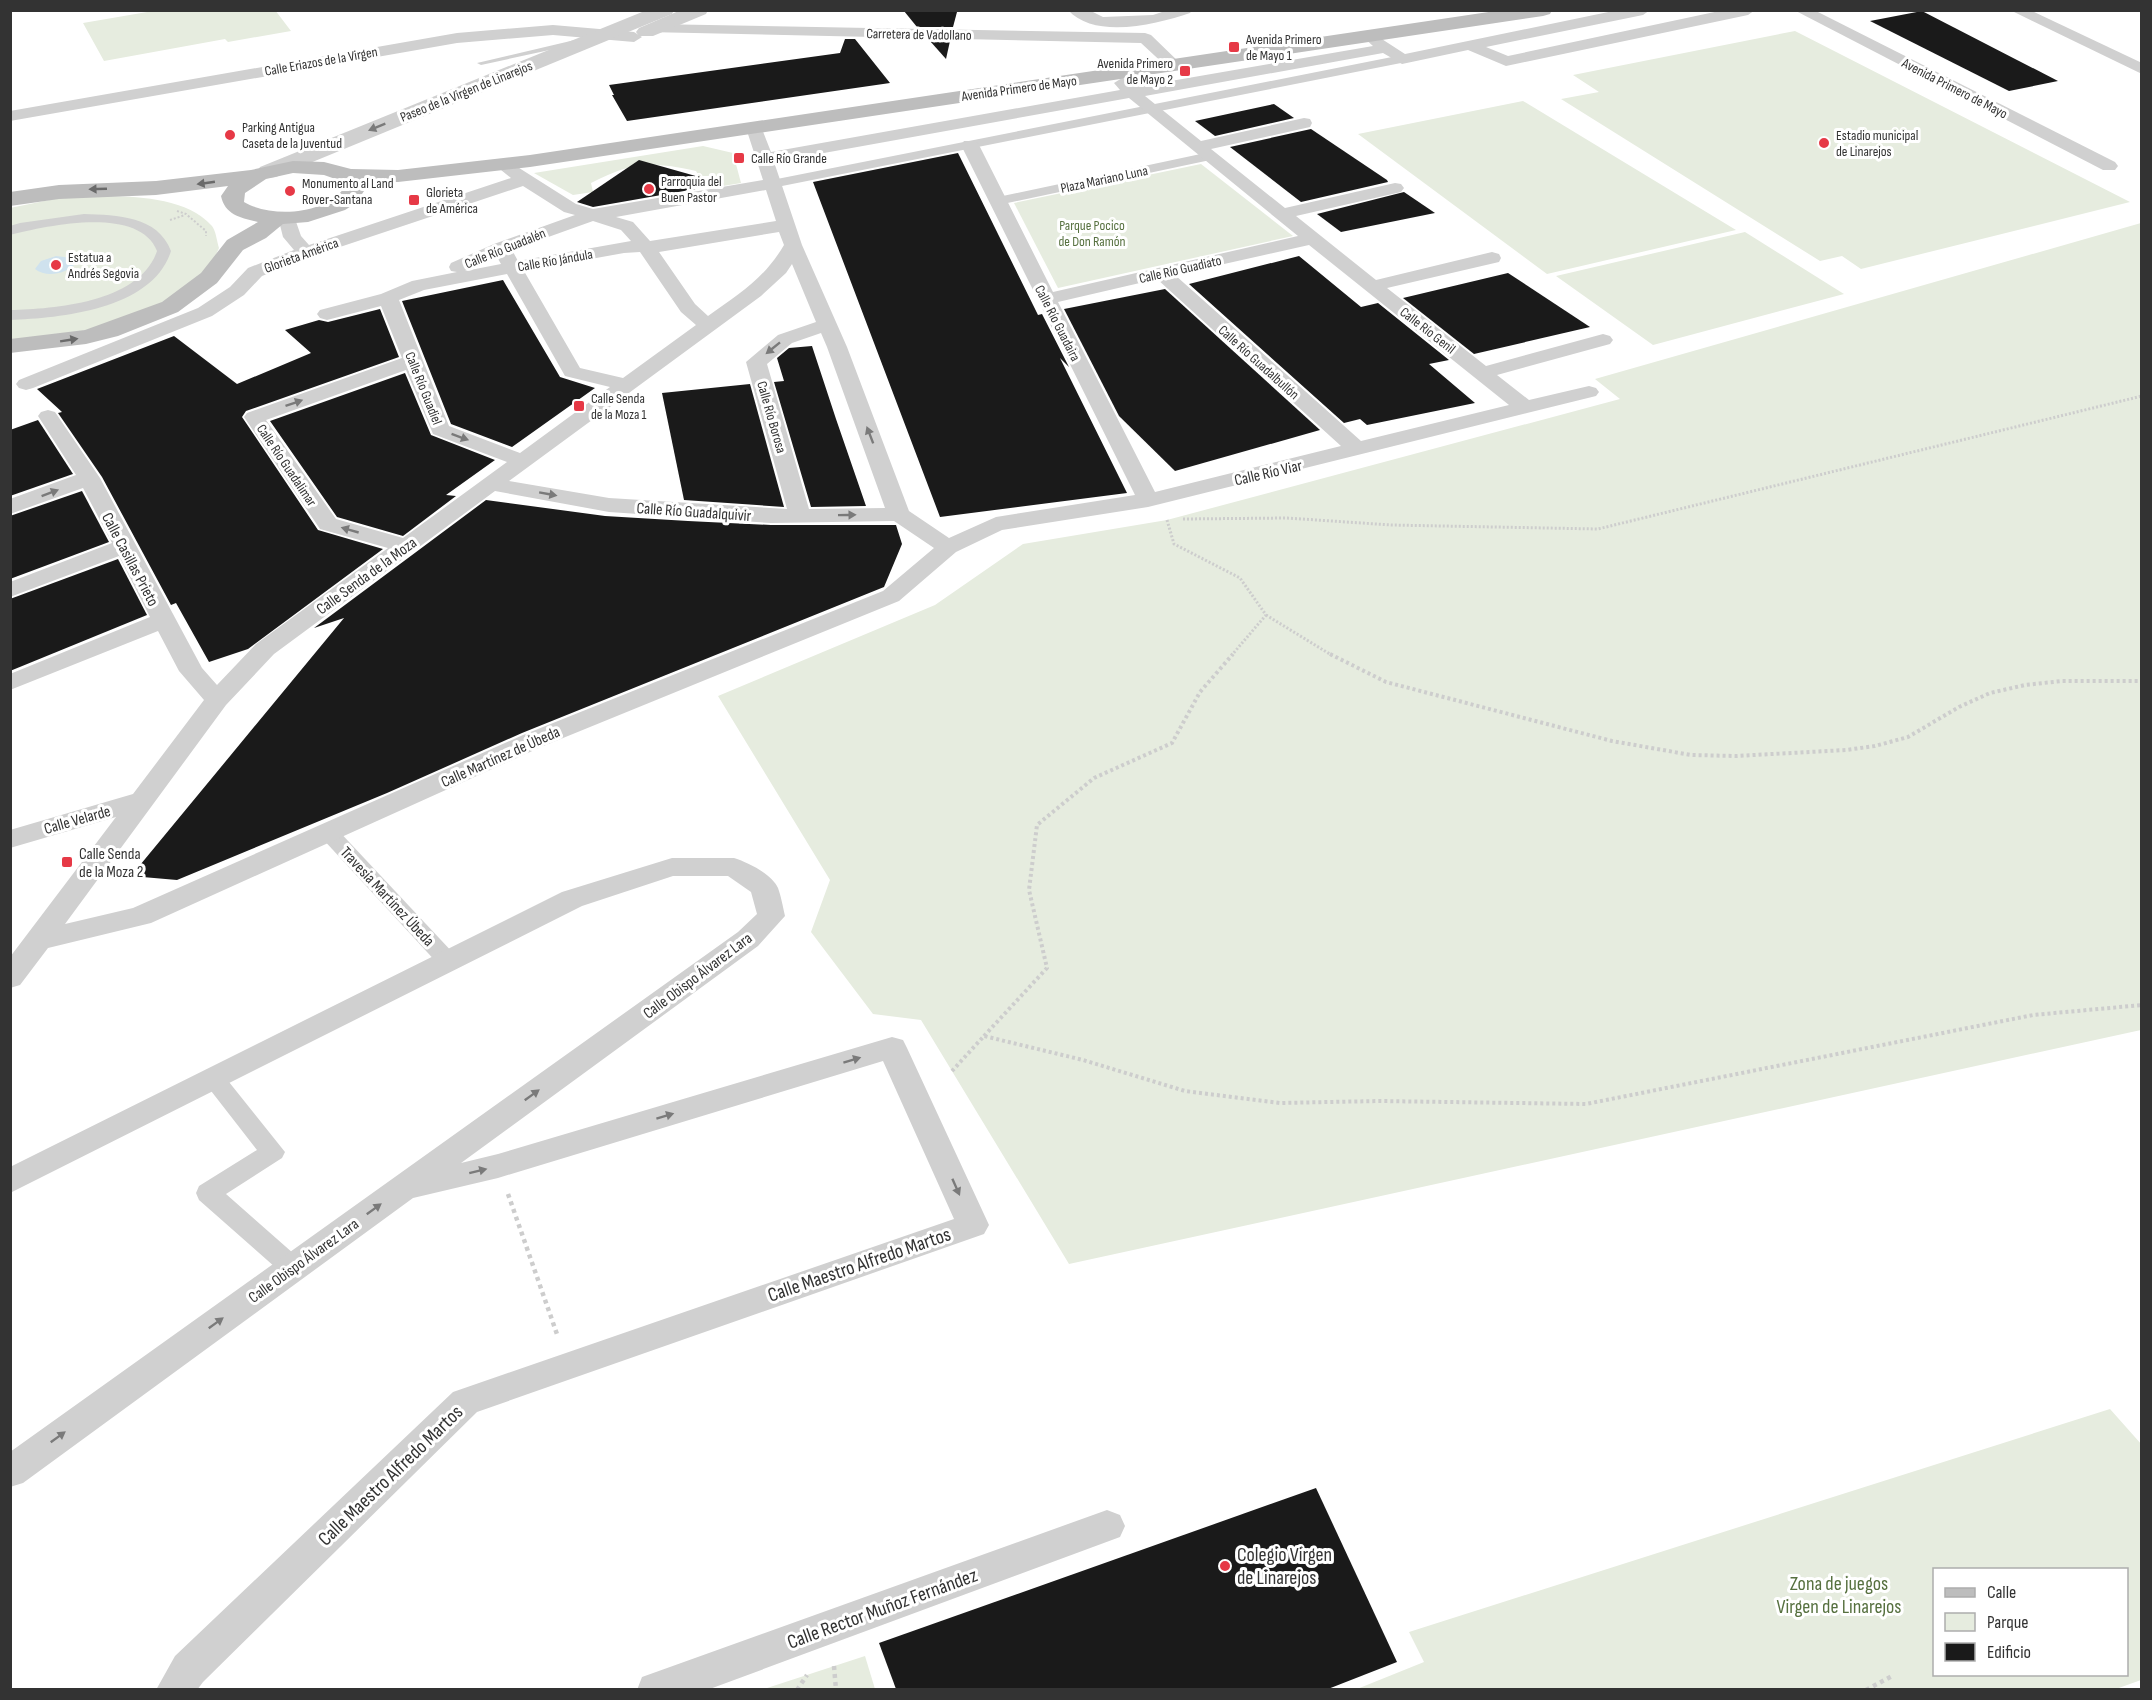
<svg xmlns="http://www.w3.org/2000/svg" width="2152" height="1700" viewBox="0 0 2152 1700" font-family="'Sofia Sans Condensed',sans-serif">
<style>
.green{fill:#e6ecdf;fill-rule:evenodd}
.water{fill:#cfe2ee}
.building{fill:#1a1a1a}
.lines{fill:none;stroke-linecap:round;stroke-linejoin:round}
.path-far3{stroke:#cdcdcd;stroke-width:2;stroke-dasharray:2 2;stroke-linecap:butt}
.path-far2{stroke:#cdcdcd;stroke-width:3;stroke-dasharray:2 2;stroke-linecap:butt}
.path-far1{stroke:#cdcdcd;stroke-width:4;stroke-dasharray:3 3;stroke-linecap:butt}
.path{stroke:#cdcdcd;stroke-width:4.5;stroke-dasharray:4 4;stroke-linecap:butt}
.service{fill:#d0d0d0;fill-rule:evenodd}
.pedestrian{fill:#d0d0d0;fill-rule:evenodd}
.minor{fill:#d0d0d0;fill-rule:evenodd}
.tertiary{fill:#d0d0d0;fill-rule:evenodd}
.secondary{fill:#bdbdbd;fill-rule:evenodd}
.oneway{fill:#7a7a7a}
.oneway2{fill:#6a6a6a}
.poi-dot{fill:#e63946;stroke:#fff;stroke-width:2}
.labels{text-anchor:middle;stroke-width:6;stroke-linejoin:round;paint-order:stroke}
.far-street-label{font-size:14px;fill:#333;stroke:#fff}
.far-poi-label{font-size:14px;fill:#333;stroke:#fff;text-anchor:start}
.far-park-label{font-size:14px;fill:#56703f;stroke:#fff}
.street-label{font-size:16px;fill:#333;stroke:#fff}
.poi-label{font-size:16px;fill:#333;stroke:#fff;text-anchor:start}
.near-street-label{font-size:20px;fill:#333;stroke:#fff}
.near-poi-label{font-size:20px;fill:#333;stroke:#fff;text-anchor:start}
.near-park-label{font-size:20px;fill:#56703f;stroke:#fff}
</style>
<rect width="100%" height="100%" fill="#fff"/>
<!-- green -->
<g class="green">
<path d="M275 10 291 31 228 42 225 39 104 61 83 23 153 11Z"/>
<path d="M1795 31 2130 202 1861 269 1842 256 1820 261 1561 99 1599 92 1573 75Z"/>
<path d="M1523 101 1736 230 1547 274 1358 134Z"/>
<path d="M703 146 733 153 741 183 711 188 707 185 716 182 710 176H699L696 171C649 161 633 162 591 183L593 192 573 195 534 173Z"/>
<path d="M1201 164 1293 236 1058 288 1014 203Z"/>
<path d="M110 196C143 197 188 199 212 226 216 231 217 242 219 248 215 256 212 266 206 272 167 316 67 340 11 339L10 208 59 198Z"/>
<path d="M2141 223V1030L1069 1264 921 1020 873 1014 811 932 830 880 718 696 935 605 1023 544 1167 520 1620 399 1595 379Z"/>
<path d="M1745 232 1844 294 1653 345 1556 276Z"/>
<path d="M2110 1409 2142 1445 2141 1680 2116 1689H1357L1424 1662 1409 1632ZM1934 1570H2126V1674H1934Z"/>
<path d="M865 1656 875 1689H764Z"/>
</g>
<!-- water -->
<path class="water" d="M56 256 72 258 75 264C66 274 46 278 35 269L41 261Z"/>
<!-- building -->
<g class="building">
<path d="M904 11 957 12 953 27H917Z"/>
<path d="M1922 11 2058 81 2009 91 1870 21Z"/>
<path d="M845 39H855L890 83 627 121 612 95H614L609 85 840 53Z"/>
<path d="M930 41H950L946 59Z"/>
<path d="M1274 104 1294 118 1215 136 1195 121Z"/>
<path d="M1311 129 1387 180 1388 182 1301 202 1230 147Z"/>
<path d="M958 153 1038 315 1042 314 1069 367 1060 358 1127 493 940 517 813 182Z"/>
<path d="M639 160 724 184 593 207 577 202Z"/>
<path d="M1404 192 1435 213 1341 232 1317 214Z"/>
<path d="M1299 256 1361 307 1378 303 1449 360 1429 364 1475 403 1367 425 1360 419 1344 423 1189 284Z"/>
<path d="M1508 273 1590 327 1474 354 1403 298Z"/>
<path d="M503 280 560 377 595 388 512 447 451 424 402 301Z"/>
<path d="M1165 289 1320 430 1175 471 1119 416 1064 309Z"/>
<path d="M380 309 399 357 246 411 242 417 318 530 383 549 248 649 209 662 176 603 171 605 102 477 58 413 62 412 37 389 174 336 237 384 311 353 285 330 319 320 328 322Z"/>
<path d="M812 346 836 419 866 506 811 507 774 382 784 381 777 358 789 348Z"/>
<path d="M405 373 431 435 495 460 446 495 456 496 403 536 337 517 270 421Z"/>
<path d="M750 384 784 507 684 500 662 393Z"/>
<path d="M38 420 73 474 10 496V430Z"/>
<path d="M82 491 109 542 10 579V516Z"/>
<path d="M486 500 605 516 688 521 771 525H896L902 544 884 587 522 733 387 793 177 880 131 876 344 618 314 628Z"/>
<path d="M118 559 147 615 10 671V599Z"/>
<path d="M1316 1488 1397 1662 1328 1689H896L879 1643Z"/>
</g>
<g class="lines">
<!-- path-far3 -->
<g class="path-far3">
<path d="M177 211 186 214 206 231V236"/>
<path d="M170 220 185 215"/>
</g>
<!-- path-far2 -->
<g class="path-far2">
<path d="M1183 519 1287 518 1391 525 1598 529 2142 396"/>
<path d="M1167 520 1174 544 1240 578 1266 615 1231 656"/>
<path d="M1266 615 1333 656"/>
</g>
<!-- path-far1 -->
<g class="path-far1">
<path d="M1330 654 1386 682 1612 741 1691 755 1736 756 1846 750 1875 746 1908 737 1959 707 1990 693 2025 685 2062 681H2142"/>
<path d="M984 1036 1047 968 1029 890 1037 825 1094 778 1172 743 1200 692 1233 654"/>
<path d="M952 1071 984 1036 1083 1060 1185 1091 1280 1103 1379 1101 1586 1104 2033 1015 2142 1005"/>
</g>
<!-- path -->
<g class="path">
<path d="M508 1194 558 1337"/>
<path d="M834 1666 836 1690"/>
<path d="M797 1690 807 1675"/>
<path d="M1866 1690 1894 1675"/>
</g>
<!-- service -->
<path class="service" d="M579 39H582V43L481 65 477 63Z"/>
<!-- pedestrian -->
<g class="pedestrian">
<path d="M1402 55 1408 59 1406 62 772 188 765 184 772 180Z"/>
<path d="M1210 152 1215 153 1217 156 1215 159 998 205 991 201 998 197Z"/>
<path d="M84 214C117 215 158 216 171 251 153 309 62 318 10 320V310C56 309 140 302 157 251 139 205 46 226 10 235V226L20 223Z"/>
<path d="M328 825 335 827 455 955 458 960 455 965 447 968 439 965 321 837 318 832 321 827Z"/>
<path d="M213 1069 221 1072 285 1152 282 1158 226 1194 302 1261 306 1268 302 1275 293 1278 284 1275 199 1200 196 1193 199 1186 257 1150 201 1078 205 1072Z"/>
</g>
<!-- minor -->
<g class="minor">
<path d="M1068 10H1089L1103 17 1153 15 1168 10H1192L1190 13C1157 24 1095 40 1068 10Z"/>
<path d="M1618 10H1650L1643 15 1486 47 1508 56 1724 10H1755L1748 15 1506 66 1468 50 1402 64 1383 53 1145 96 1201 141 1304 118 1310 119 1312 123 1310 127 1211 149 1285 208 1395 183 1401 184 1404 188 1401 192 1296 216 1376 280 1492 252 1499 254 1501 258 1499 262 1387 288 1486 366 1603 334 1610 336 1613 340 1610 344 1497 375 1529 400 1589 386 1596 388 1599 392 1596 396 1148 507 1002 530 956 552 899 601 541 747 151 923 48 948 20 985 10 988V957L116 817 10 848V830L133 794 204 700 179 671 158 631 10 690V674L150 617 119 556 10 597V582L112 543 83 488 10 514V499L76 475 38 416 41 412 48 410 55 412 100 478 202 668 217 685 256 644 388 548 320 529 244 417 247 413 402 358 381 306 327 320 320 318 317 314 320 310 381 294 412 281 457 272 451 271 449 267 451 263 494 244 575 215 564 212 523 186 313 256 262 276 244 295 212 316 33 388 26 390 19 388 16 384 19 380 198 308 230 287 248 268 294 250 283 237 278 217 281 213H293L301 236 309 245 511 178 501 170 504 166H516L576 204 593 209 763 180 746 128 748 124H760L771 152 1120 90 1114 83 1122 78 1128 80 1136 87 1373 46 1363 37 1371 32 1405 54ZM1129 98 1298 236 1053 292 979 145 976 141H964L961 145 1135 495 996 517 949 538 909 511 847 347 802 245 774 162ZM766 190 776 221 650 241 633 222 616 217ZM593 221 621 230 631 241 518 261 512 250ZM779 232 784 245C764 279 740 293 708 316L695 304 659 252ZM1309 245 1509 405 1361 441 1175 275ZM640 252 681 312 696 325 623 378 580 368 524 271 624 253ZM497 257 501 264 465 271ZM792 264 816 322 778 335 746 362 787 509 609 498 509 481 761 296 786 273ZM507 274 565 376 610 387 520 453 449 426 399 300 424 290ZM1157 279 1341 446 1155 492 1058 302ZM821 333 827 347 885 508 809 509 767 364 792 343ZM406 370 433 434 507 462 403 538 336 519 266 420ZM495 491 609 512 771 523 894 521 934 548 883 591 523 735 133 908 65 924 226 705 274 654Z"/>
<path d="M1794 10H1814L2115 162 2118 166 2115 170H2103Z"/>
<path d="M2010 10H2030L2142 63V74Z"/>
<path d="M653 24 1145 33 1151 35 1182 65 1180 68H1168L1141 43 647 32 645 29 647 26Z"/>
<path d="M553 25 634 32 642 37 634 42 553 35 457 43 10 121V111L457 33Z"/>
<path d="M672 858H734C747 862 772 874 778 888 781 896 783 907 785 916L758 946 461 1163 498 1154 892 1037 903 1040 907 1048 989 1225 984 1234 477 1412 203 1682 197 1690H156L175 1656 453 1392 954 1219 883 1061 498 1178 413 1198 23 1483 10 1487V1452L738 932 757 914 751 892 728 876H673L582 906 10 1193V1167L562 892Z"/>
<path d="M1107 1510 1120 1515 1125 1526 1120 1537 707 1690H637L642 1677 656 1672Z"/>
</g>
<!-- tertiary -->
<g class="tertiary">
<path d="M647 10H674L672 14 276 177 268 178 260 177 257 172 260 167Z"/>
<path d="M681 10H708L706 14 653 36H639L636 32 639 28Z"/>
</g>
<!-- secondary -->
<path class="secondary" d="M1502 10H1552L1550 14 1543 16 530 167 398 182H365L366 188 356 203 345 210 308 222 283 224 266 238 243 250 217 283 178 312 118 336 86 344 10 353V339L85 330 162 302 201 273 227 240 258 222C241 218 225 215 221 196L228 186 156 195 59 199 10 206V192L59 185 156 181 251 170 293 161 324 162 351 169 398 170 530 155ZM293 173 324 175 344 182V188C325 215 271 218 244 202L245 193 266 179Z"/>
</g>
<!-- one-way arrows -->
<defs><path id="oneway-solid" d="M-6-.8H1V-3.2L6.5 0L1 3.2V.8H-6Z" transform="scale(1.5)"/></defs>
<g class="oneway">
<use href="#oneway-solid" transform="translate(377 127) rotate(158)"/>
<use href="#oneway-solid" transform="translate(773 348) rotate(141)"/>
<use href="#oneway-solid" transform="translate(294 403) rotate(-19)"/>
<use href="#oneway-solid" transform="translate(870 435) rotate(-111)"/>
<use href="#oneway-solid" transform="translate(460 437) rotate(20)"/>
<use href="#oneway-solid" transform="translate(50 493) rotate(-21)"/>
<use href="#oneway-solid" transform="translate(548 494) rotate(10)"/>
<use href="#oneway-solid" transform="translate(847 515) rotate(-1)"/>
<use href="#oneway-solid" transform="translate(350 530) rotate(-164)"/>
<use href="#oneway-solid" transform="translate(852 1060) rotate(-17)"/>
<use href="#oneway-solid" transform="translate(532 1095) rotate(-36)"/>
<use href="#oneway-solid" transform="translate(665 1116) rotate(-17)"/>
<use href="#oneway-solid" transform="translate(478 1171) rotate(-14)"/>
<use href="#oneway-solid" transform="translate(956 1187) rotate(66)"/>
<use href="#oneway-solid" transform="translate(374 1209) rotate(-36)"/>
<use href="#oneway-solid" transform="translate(216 1323) rotate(-36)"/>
<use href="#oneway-solid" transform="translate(58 1437) rotate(-36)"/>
</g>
<g class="oneway2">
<use href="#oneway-solid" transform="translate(206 183) rotate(172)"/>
<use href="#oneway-solid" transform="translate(98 189) rotate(178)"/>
<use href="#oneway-solid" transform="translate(69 340) rotate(-9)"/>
</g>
<!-- markers -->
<g class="poi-dot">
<rect x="1228" y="41" width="12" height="12" rx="3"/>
<rect x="1179" y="65" width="12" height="12" rx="3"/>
<circle cx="230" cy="135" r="6"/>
<circle cx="1824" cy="143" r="6"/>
<rect x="733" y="152" width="12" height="12" rx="3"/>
<circle cx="649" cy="189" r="6"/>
<circle cx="290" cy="191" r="6"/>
<rect x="408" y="194" width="12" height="12" rx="3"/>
<circle cx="56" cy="265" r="6"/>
<rect x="573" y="400" width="12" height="12" rx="3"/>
<rect x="61" y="856" width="12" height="12" rx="3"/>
<circle cx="1225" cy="1566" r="6"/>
</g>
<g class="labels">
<!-- far-street labels -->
<g class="far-street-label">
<text transform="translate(919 34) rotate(1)" y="5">Carretera de Vadollano</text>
<text transform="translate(321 61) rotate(-10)" y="5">Calle Eriazos de la Virgen</text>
<text transform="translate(1019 88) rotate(-8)" y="5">Avenida Primero de Mayo</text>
<text transform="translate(1955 88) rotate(27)" y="5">Avenida Primero de Mayo</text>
<text transform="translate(466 91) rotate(-22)" y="5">Paseo de la Virgen de Linarejos</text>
<text transform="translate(1104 179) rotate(-12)" y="5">Plaza Mariano Luna</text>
<text transform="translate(505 248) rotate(-22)" y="5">Calle Río Guadalén</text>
<text transform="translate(301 255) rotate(-20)" y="5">Glorieta América</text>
<text transform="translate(555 260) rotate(-10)" y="5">Calle Río Jándula</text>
<text transform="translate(1180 269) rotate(-13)" y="5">Calle Río Guadiato</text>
<text transform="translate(1058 323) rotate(63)" y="5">Calle Río Guadaira</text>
<text transform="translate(1428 330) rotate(38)" y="5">Calle Río Genil</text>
<text transform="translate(1259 362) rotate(42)" y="5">Calle Río Guadalbullón</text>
<text transform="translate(424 388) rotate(68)" y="5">Calle Río Guadiel</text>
<text transform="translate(772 417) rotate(74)" y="5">Calle Río Borosa</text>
<text transform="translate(287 465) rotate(56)" y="5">Calle Río Guadalimar</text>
</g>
<!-- far-poi labels -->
<g class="far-poi-label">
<text x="1246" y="44">Avenida Primero<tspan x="1246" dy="16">de Mayo 1</tspan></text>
<text x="1173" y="68" text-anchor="end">Avenida Primero<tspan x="1173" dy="16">de Mayo 2</tspan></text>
<text x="242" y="132">Parking Antigua<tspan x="242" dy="16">Caseta de la Juventud</tspan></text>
<text x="1836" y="140">Estadio municipal<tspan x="1836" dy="16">de Linarejos</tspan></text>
<text x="751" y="163">Calle Río Grande</text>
<text x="661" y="186">Parroquia del<tspan x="661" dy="16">Buen Pastor</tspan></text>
<text x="302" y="188">Monumento al Land<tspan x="302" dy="16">Rover-Santana</tspan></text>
<text x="426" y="197">Glorieta<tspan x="426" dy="16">de América</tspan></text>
<text x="68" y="262">Estatua a<tspan x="68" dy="16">Andrés Segovia</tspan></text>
<text x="591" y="403">Calle Senda<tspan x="591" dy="16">de la Moza 1</tspan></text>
</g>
<!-- far-park labels -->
<g class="far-park-label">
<text x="1092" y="230">Parque Pocico<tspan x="1092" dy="16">de Don Ramón</tspan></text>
</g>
<!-- street labels -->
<g class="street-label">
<text transform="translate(1268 472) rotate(-13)" y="6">Calle Río Viar</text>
<text transform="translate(694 511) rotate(4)" y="6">Calle Río Guadalquivir</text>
<text transform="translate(131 559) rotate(62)" y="6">Calle Casillas Prieto</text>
<text transform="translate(366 575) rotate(-36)" y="6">Calle Senda de la Moza</text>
<text transform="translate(500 756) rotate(-24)" y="6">Calle Martínez de Úbeda</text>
<text transform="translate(77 819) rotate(-16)" y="6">Calle Velarde</text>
<text transform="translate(388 896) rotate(47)" y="6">Travesía Martínez Úbeda</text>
<text transform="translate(697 975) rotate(-37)" y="6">Calle Obispo Álvarez Lara</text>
<text transform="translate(303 1260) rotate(-36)" y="6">Calle Obispo Álvarez Lara</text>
</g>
<!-- poi labels -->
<g class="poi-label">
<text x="79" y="859">Calle Senda<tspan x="79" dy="18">de la Moza 2</tspan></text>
</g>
<!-- near-street labels -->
<g class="near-street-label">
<text transform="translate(859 1264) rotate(-19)" y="7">Calle Maestro Alfredo Martos</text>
<text transform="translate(390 1475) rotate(-44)" y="7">Calle Maestro Alfredo Martos</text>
<text transform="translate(882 1608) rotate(-20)" y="7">Calle Rector Muñoz Fernández</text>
</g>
<!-- near-poi labels -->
<g class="near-poi-label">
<text x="1237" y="1561">Colegio Virgen<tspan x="1237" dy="23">de Linarejos</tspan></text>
</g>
<!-- near-park labels -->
<g class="near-park-label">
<text x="1839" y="1590">Zona de juegos<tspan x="1839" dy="23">Virgen de Linarejos</tspan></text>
</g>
</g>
<!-- border -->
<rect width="2152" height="1700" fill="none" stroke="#333333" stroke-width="24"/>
<!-- legend -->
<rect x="1933" y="1568" width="195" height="108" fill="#ffffff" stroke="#adadad" stroke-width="1.5"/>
<rect x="1945" y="1588" width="30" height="9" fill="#bdbdbd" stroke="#adadad" stroke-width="1.5"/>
<text x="1987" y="1598" font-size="18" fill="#333333">Calle</text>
<rect x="1945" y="1613" width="30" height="18" fill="#e6ecdf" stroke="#adadad" stroke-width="1.5"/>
<text x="1987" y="1628" font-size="18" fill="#333333">Parque</text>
<rect x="1945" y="1643" width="30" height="18" fill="#1a1a1a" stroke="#adadad" stroke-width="1.5"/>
<text x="1987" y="1658" font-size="18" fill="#333333">Edificio</text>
</svg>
